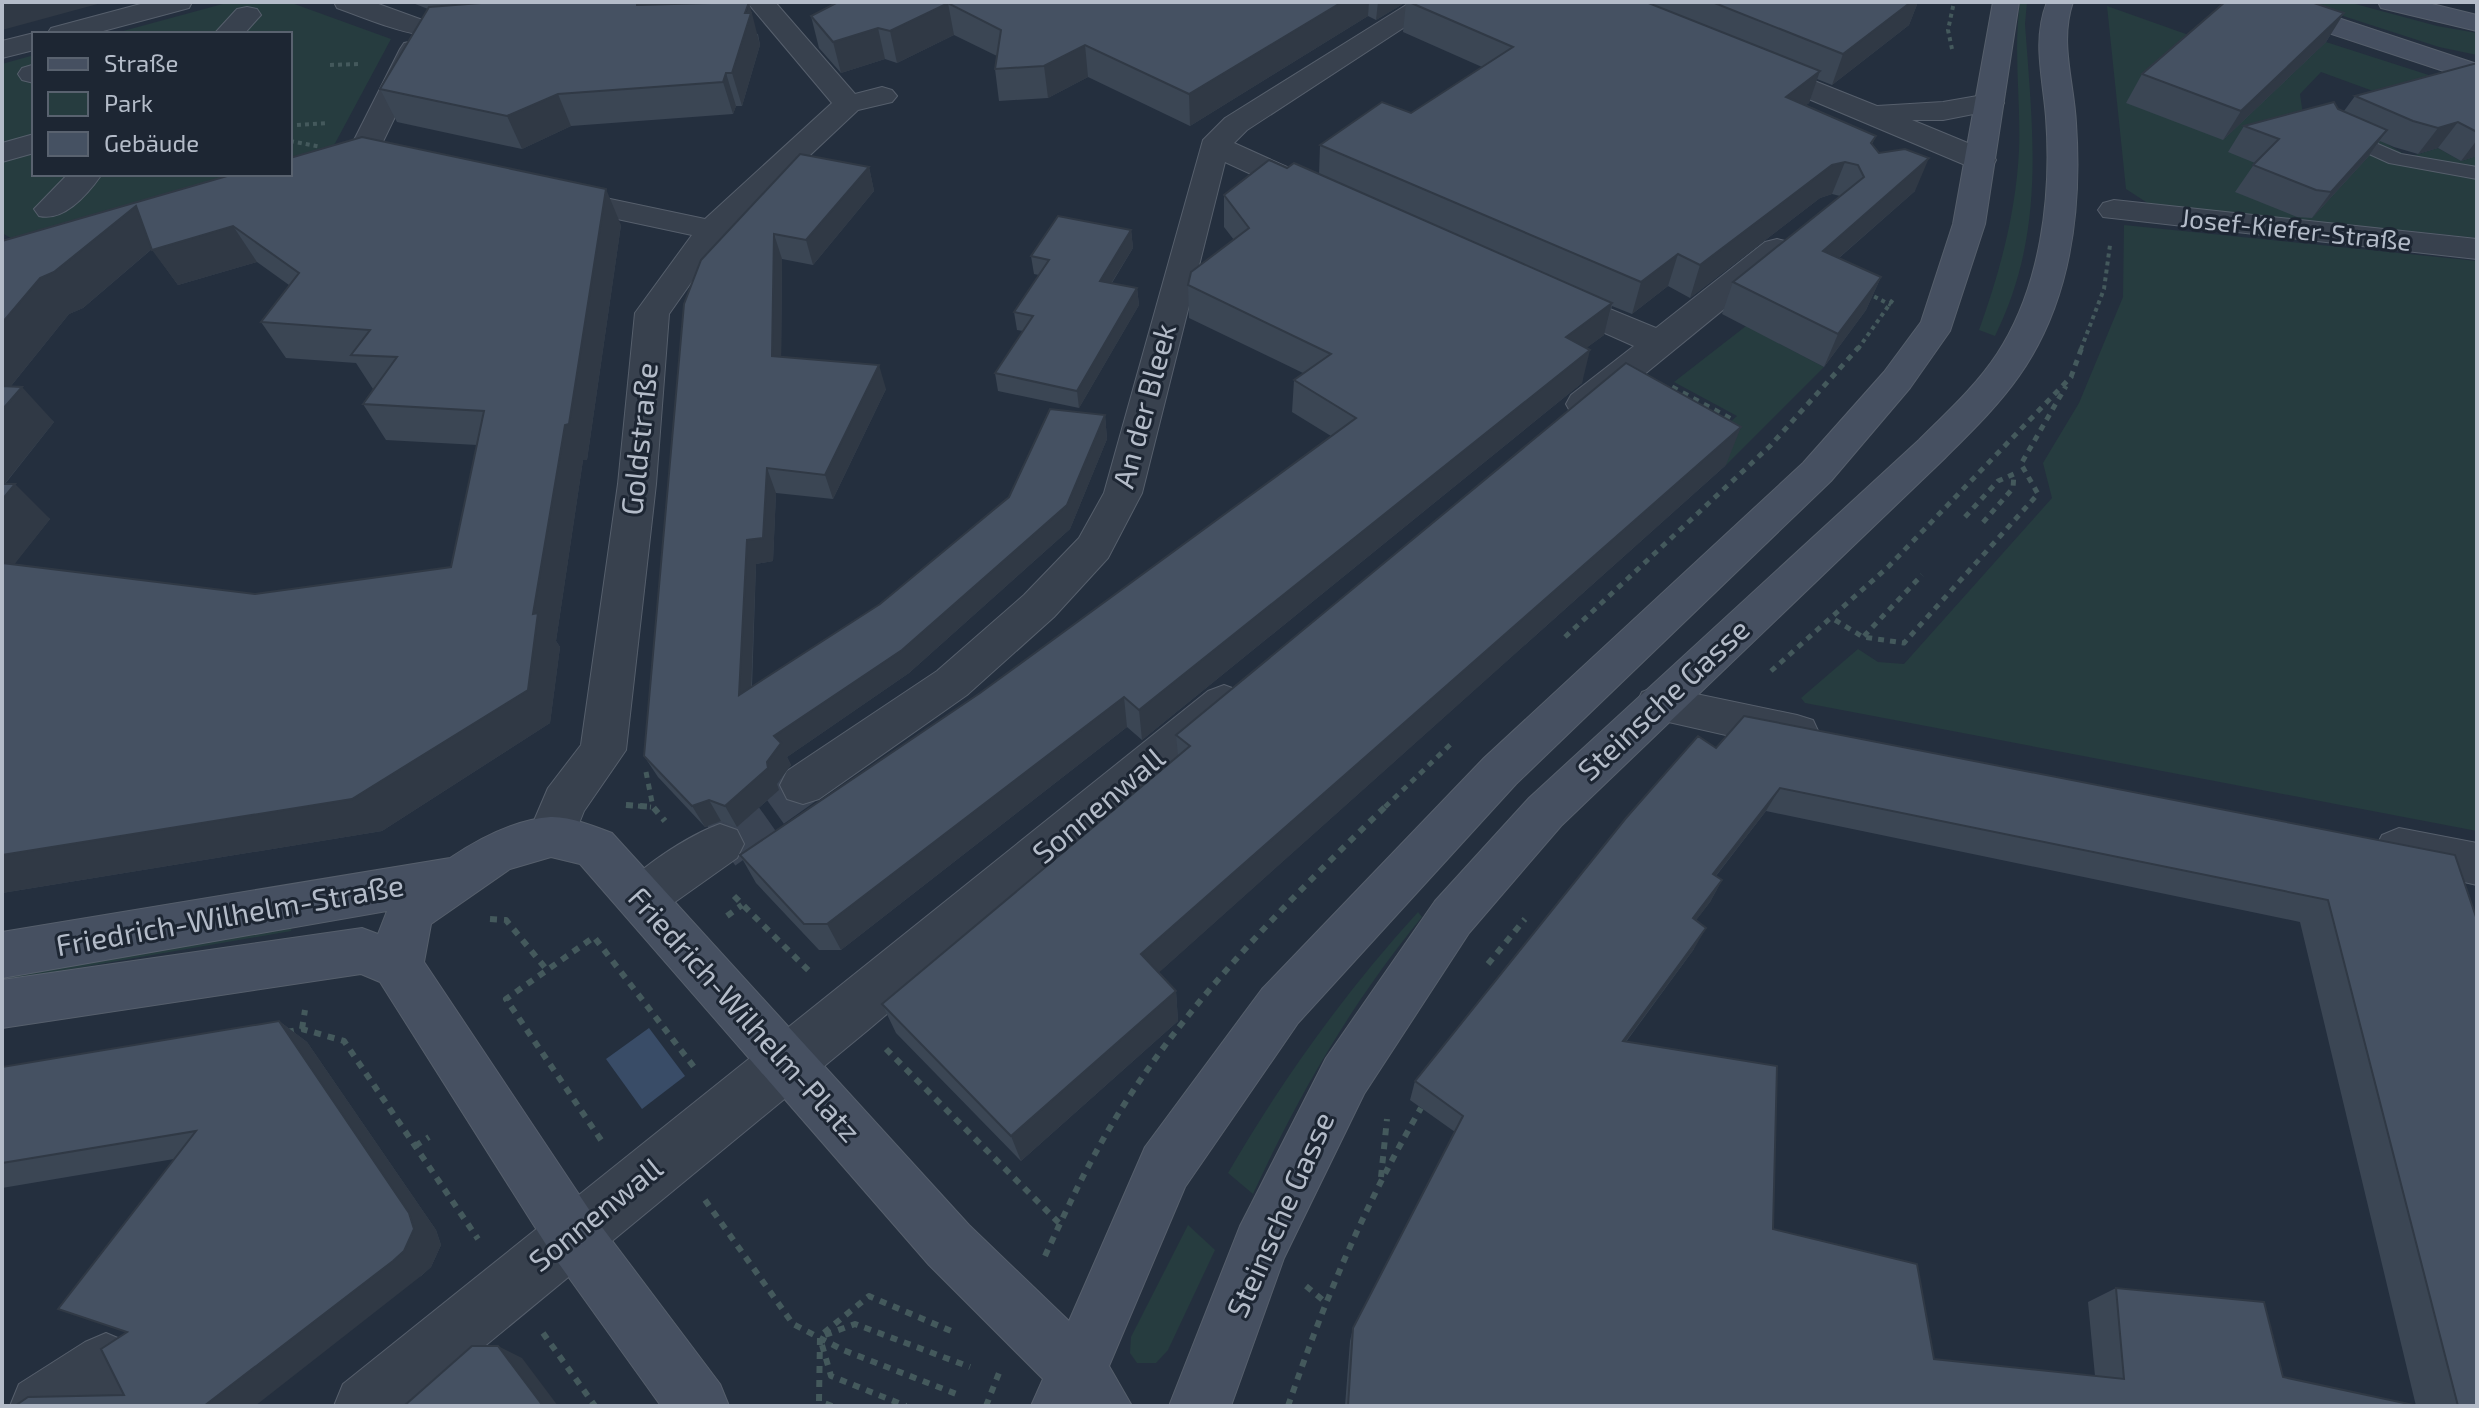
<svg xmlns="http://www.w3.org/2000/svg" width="2479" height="1408" viewBox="0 0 2479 1408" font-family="'Exo 2',sans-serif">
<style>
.green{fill:#263c3f}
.water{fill:#394c67}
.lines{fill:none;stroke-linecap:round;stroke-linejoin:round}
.street-tunnel-far1{stroke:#3a4453;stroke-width:41;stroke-dasharray:41 20;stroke-linecap:butt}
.street-tunnel{stroke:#3a4453;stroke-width:53;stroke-dasharray:53 27;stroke-linecap:butt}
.lane-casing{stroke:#565f6c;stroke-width:2}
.street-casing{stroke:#565f6c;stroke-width:2}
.secondary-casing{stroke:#565f6c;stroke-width:2}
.path-far2{stroke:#44595c;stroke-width:4;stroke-dasharray:4 4;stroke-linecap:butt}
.path-far1{stroke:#44595c;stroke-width:5;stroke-dasharray:6 6;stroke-linecap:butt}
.path{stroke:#44595c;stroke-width:6;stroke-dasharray:7 7;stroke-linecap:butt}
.lane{fill:#38414e;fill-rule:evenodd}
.street{fill:#38414e;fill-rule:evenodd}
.secondary{fill:#465061;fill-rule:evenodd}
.wall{fill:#3b4654;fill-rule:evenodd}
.shaded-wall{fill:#303945}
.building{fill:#455162;stroke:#303945;stroke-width:2}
.labels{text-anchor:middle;stroke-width:6;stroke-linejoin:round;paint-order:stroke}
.far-street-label{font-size:26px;fill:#b4bcc9;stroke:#1d2633}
.street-label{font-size:30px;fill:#b4bcc9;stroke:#1d2633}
</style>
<rect width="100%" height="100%" fill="#242f3e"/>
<!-- green -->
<g class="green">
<path d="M230 2H289L391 39 332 149 290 161V34H112Z"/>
<path d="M2020 2H2027L2025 24C2033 136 2046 232 1995 336L1979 330C2000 272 2016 212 2019 150 2021 100 2013 52 2020 2Z"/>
<path d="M2300 2H2348L2437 26 2477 33V55L2439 47Z"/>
<path d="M2107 6 2293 72 2326 42 2466 87 2384 95 2321 72 2300 94 2306 135 2367 132 2409 157 2438 148 2461 161 2477 156V238L2149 204 2126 189Z"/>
<path d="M34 55V174H245L16 241 2 233V64Z"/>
<path d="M2124 225 2477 261V831L1805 703 1801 698 1858 649 1878 662 1904 664 2052 498 2043 463 2079 403 2123 297Z"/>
<path d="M1746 326 1824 367 1726 465 1717 434 1737 416 1674 382Z"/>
<path d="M1418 912 1422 917C1352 1002 1299 1094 1253 1194L1228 1173C1282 1080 1345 992 1418 912Z"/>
<path d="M294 919 291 931 2 981V971Z"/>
<path d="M1188 1225 1215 1250 1168 1350 1156 1363H1137L1130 1353 1131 1337Z"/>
</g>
<!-- water -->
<path class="water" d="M649 1028 685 1076 642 1109 606 1059Z"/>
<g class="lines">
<!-- street-tunnel-far1 -->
<path class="street-tunnel-far1" d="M772 807 803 785"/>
<!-- street-tunnel -->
<path class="street-tunnel" d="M720 844 775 805"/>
<!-- lane casing -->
<g class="lane-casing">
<path id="lane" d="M2341 128 2401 154 2477 167V179L2389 163 2334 138 2331 134Z"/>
</g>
<!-- street casing -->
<g class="street-casing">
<g id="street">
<path d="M148 2H192L189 8 92 34H47L51 28Z"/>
<path d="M334 2H373L428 22 487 19 491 25 487 31C426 46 393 28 337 8Z"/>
<path d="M747 2H775L855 94 882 87 892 90 897 96 892 102 858 110 723 237 669 314 656 484 626 750 584 811 568 851 551 857 534 851 527 837 548 788 581 745 618 484 635 313 692 235 547 204 542 197 547 190 558 188 705 219 832 103Z"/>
<path d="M1411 2H1443L1247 130 1234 143 1327 185 1332 192 1327 199H1305L1225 162 1142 493 1108 558 1054 617 967 695 819 799 803 804 787 799 780 785 787 771 937 671 1024 595 1079 538 1104 493 1203 140 1225 118Z"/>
<path d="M247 7 257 9 261 15 244 34H214L237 9Z"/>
<path d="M34 33 39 34H34V50L2 58V41Z"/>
<path d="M414 41 424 43 428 49 376 156 372 163H350L346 156 400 49 404 43Z"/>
<path d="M1757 58 1877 106 1943 102 1989 94 1999 97 2004 103 1999 109 1943 120H1912L1992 153 1996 160 1992 167H1970L1747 73 1743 67 1747 61Z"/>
<path d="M32 65 34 83 22 80 18 74 22 68Z"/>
<path d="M34 134V153L2 162V143Z"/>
<path d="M68 174H102C88 194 64 222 39 216L34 209Z"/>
<path d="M2114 200 2477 239V259L2103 217 2098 210 2103 203Z"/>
<path d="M1777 239 1789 242 1793 249 1789 256 1597 413 1584 416 1571 413 1566 404 1571 395 1634 346 1542 305 1537 298 1542 291 1554 287 1566 291 1656 328 1765 242Z"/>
<path d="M1224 685 1240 691 1246 703 1240 715 868 1030 412 1406H334L343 1384 1208 691Z"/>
<path d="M1658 686 1797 715 1813 720 1819 733 1813 746 1797 751 1642 716 1636 704 1642 692Z"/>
<path d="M720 824 737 830 744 844 737 858 658 914 641 921 624 914 617 899C629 872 691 834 720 824Z"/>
<path d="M2399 828 2477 843V885L2382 863 2375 849 2382 835Z"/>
<path d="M106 1333 127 1342 160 1406H10L19 1384 85 1342Z"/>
</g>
</g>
<!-- secondary casing -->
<g class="secondary-casing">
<g id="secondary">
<path d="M1993 2H2019L1985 224 1950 331 1910 388 1831 481 1516 784 1298 1023 1185 1187 1109 1366 1132 1406H1031L1043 1379 929 1265 580 864 551 857 510 869 431 924 424 962 592 1214 720 1384 729 1406H661L552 1254 380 982 361 974 2 1028V980L362 928 378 934 387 911 2 978V932L450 858C478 839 514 820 550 817 568 816 594 826 612 833L969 1225 1069 1321 1145 1147 1262 989 1484 758 1803 463 1884 372 1921 322 1953 224Z"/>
<path d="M2047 2H2073C2059 42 2074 82 2076 123 2082 211 2071 302 2019 376 1998 406 1971 432 1945 458L1561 826 1469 933 1364 1094 1284 1258 1231 1406H1169L1240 1226 1326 1058 1435 901 1529 798 1919 440C1946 413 1976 386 1997 354 2041 287 2052 196 2046 117 2043 78 2032 40 2047 2Z"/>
<path d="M2250 2H2290L2477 64V82L2253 8Z"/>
<path d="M2378 2H2424L2477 15V31L2381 8Z"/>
</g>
</g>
<!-- path-far2 -->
<g class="path-far2">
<path d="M1952 49 1948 30 1954 2"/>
<path d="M330 65 361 64"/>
<path d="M297 125 328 123"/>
<path d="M290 141 321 147"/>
<path d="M1867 293 1891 305"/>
<path d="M1858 349 1894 298"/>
<path d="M2081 349 2104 289 2110 245"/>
</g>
<!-- path-far1 -->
<g class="path-far1">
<path d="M2071 377 2082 347"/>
<path d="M1672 387 1735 421"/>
<path d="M1965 517 1998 481 2014 474 2013 488 1980 526"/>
<path d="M1835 620 1863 637 1904 643 2038 494 2021 464 2066 386"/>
<path d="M1864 636 1922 575"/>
<path d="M1565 637 1770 446 1859 347"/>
<path d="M1771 671 1889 566 2072 376"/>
<path d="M646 772 653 807"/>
<path d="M626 805 651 807"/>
<path d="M1385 807 1453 742"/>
</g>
<!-- path -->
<g class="path">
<path d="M626 805 653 807 665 821"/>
<path d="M734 896 812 974"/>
<path d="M727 916 742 905"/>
<path d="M490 919 506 920 547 970"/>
<path d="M1488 964 1525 919"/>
<path d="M302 1029 305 1010"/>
<path d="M287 1032 302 1029 344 1041 478 1239"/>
<path d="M886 1049 1059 1223"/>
<path d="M601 1140 506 999 594 937 694 1067"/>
<path d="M415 1146 429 1137"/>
<path d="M1381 1177 1387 1119"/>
<path d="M705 1200 793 1324 843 1350 959 1395"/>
<path d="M1045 1256C1068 1206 1091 1157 1120 1111 1192 996 1290 899 1387 805"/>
<path d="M1306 1286 1324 1301"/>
<path d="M543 1333 595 1406"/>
<path d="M825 1335 855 1324 970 1367"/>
<path d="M822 1345 831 1376 906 1406"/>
<path d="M832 1406 819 1401 820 1336 869 1296 951 1331"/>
<path d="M986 1406 999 1373"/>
<path d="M1288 1406C1325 1299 1364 1206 1421 1108"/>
</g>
<!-- lane -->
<use href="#lane" class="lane"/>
<!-- street -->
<use href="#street" class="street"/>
<!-- secondary -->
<use href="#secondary" class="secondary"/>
</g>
<!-- wall -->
<g class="wall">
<path d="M410 2H642L643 5 758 34 760 45 742 106H736L733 114 571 126 522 149 397 122 380 89 428 9Z"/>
<path d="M838 2H1918L1909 25 1832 85 1817 79 1809 103 1806 105 1876 136 1872 144 1915 191 1839 258 1881 277 1866 310 1824 367 1722 314 1733 282 1840 196 1832 194 1820 198 1690 298 1668 286 1632 314 1612 306 1604 335 1586 348 1582 383 1142 740 1127 727 841 950H819L756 883 740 855 980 693 1331 436 1292 412 1294 380 1303 373 1189 318 1188 285 1234 240 1224 227V195L1287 168 1319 174 1320 145 1411 113 1482 67 1403 32 1406 2 1376 20 1368 16 1190 126 1088 77 1048 98 999 101 995 69 997 56 954 35 897 63 885 59 841 73 819 48 811 16Z"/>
<path d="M2344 13 2326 42 2223 140 2126 103 2142 74Z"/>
<path d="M2477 63V156L2461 161 2438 148 2418 154 2394 147 2380 141 2368 157 2312 218 2297 217 2235 192 2255 163 2228 152 2244 126 2338 109 2344 111 2355 96Z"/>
<path d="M869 167 874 191 813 265 782 259 781 356 886 389 833 499 776 493 773 561 756 564 752 687 880 604 1009 497 1105 415 1107 439 1070 529 909 673 787 757 791 765 777 784 779 790 737 827 721 821 705 827 658 777 644 756 701 260Z"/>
<path d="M234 174 621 225 587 460H583L556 641 560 647 550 723 382 831 2 893V241ZM152 249 178 285 257 262 289 285 261 322 286 358 356 363 373 389 363 404 386 440 477 445 451 567 255 594 14 564 50 519 5 484 54 422 11 386 69 314 83 308Z"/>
<path d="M1131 230 1133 248 1112 283 1137 288 1139 305 1079 408 998 391 995 373 1023 331 1017 330 1014 312 1039 275 1034 274 1031 256Z"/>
<path d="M1726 465 1158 973 1176 991 1178 1021 1021 1161 896 1033 882 1004 1178 756 1176 735Z"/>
<path d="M1716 748 2455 855 2477 1406H1345L1350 1341 1353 1328 1455 1132 1410 1100 1415 1081ZM1766 811 2300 922 2416 1406 2283 1377 2116 1288 2088 1302 2095 1376 1934 1359 1773 1229 1626 1042 1694 949 1696 920 1710 902 1722 880 1716 876Z"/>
<path d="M279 1021 307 1042 436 1230 441 1245 431 1267 421 1276 124 1395 126 1332 58 1309 174 1159 2 1188V1067Z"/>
</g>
<!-- shaded-wall -->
<g class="shaded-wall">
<path d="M2 2H105L2 30Z"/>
<path d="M749 2 760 45 742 106 732 73Z"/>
<path d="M1342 2H1369L1368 16 1190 126 1189 94Z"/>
<path d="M1378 2H1406L1376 20Z"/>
<path d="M1911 2H1918L1909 25 1832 85 1843 54Z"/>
<path d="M948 3 954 35 897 63 890 31Z"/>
<path d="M2344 13 2326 42 2223 140 2241 111Z"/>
<path d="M878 28 885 59 841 73 833 42Z"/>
<path d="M1085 45 1088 77 1048 98 1044 66Z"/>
<path d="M1820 71 1809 103 1776 129 1786 97Z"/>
<path d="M726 73 736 106 733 114 723 82Z"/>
<path d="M558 94 571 126 522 149 507 116Z"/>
<path d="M2458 122 2438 148 2418 154 2438 128Z"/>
<path d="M2387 130 2368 157 2312 218 2331 192Z"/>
<path d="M2477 140V156L2461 161Z"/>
<path d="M1929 158 1915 191 1810 283 1823 251Z"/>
<path d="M1845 162 1832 194 1820 198 1690 298 1700 265 1832 165Z"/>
<path d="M869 167 874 191 813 265 806 240Z"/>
<path d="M606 189 621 225 587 460H583L556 641 560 647 550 723 382 831 2 893V855L533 614 565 425Z"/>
<path d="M136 206 161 241 83 308 69 314 2 397V323L40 278Z"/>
<path d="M233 226 257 262 178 285 152 250Z"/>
<path d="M1131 230 1133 248 1102 298 1100 281Z"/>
<path d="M774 234 782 259 781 380 772 356Z"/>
<path d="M1678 254 1668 286 1632 314 1641 282Z"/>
<path d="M1881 277 1866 310 1824 367 1838 334Z"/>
<path d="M1137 288 1139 305 1079 408 1077 391Z"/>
<path d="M1612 303 1604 335 1558 369 1566 337Z"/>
<path d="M1590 350 1582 383 1142 740 1139 710Z"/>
<path d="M879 365 886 389 833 499 825 475Z"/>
<path d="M22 387 54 422 2 487V410Z"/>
<path d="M1105 415 1107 439 1070 529 909 673 787 757 791 765 777 784 779 790 737 827 725 806 767 762 774 736Z"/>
<path d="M1741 427 1726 465 1145 985 1141 954Z"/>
<path d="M767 468 776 493 773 561 756 564 750 717 739 695 747 540Z"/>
<path d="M15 484 50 519 2 580V500Z"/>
<path d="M1124 697 1127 727 841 950 827 924Z"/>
<path d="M1780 788 1766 811 1700 896 1713 874Z"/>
<path d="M709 800 721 821 705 827 692 806Z"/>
<path d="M1722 880 1710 902 1681 940 1693 918Z"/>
<path d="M1706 928 1694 949 1612 1060 1623 1041Z"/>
<path d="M1176 991 1178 1021 1021 1161 1011 1136Z"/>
<path d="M279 1021 307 1042 436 1230 441 1245 431 1267 421 1276 255 1406H204Z"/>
<path d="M498 1346 522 1358 558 1406H543Z"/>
</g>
<!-- building -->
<g class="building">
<path d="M494 2H637V5L749 2 745 13H751L732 73H726L723 82 558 94 507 116 380 89 429 7Z"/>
<path d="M838 2H1342L1189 94 1085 45 1044 66 995 69 1001 30 948 3 890 31 878 28 833 42 811 16Z"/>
<path d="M1409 2H1646L1820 71 1786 97 1876 136 1871 143 1879 153 1905 149 1929 158 1823 251 1881 277 1838 334 1733 282 1864 177 1858 165 1845 162 1832 165 1700 265 1678 254 1641 282 1320 145 1382 102 1411 113 1513 47Z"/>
<path d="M1712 2H1911L1843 54Z"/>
<path d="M2225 2H2311L2344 13 2241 111 2142 74Z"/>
<path d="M2477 63V132L2458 122 2438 128 2413 121 2355 96Z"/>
<path d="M2334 102 2338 109 2387 130 2331 192 2316 190 2253 165 2279 139 2244 126Z"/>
<path d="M362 137 606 189 569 424 565 425 533 614 538 613 528 690 352 799 2 855V563L255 594 451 567 484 411 363 404 397 357 351 355 370 330 261 322 299 273 233 226 152 250 136 206 54 272 40 278 2 323V241L234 174H290V158Z"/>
<path d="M800 154 869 167 806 240 774 234 772 356 879 365 825 475 767 468 763 538 747 540 739 695 880 604 1009 497 1050 409 1105 415 1067 505 902 650 774 736 781 743 767 762 768 768 725 806 709 800 692 806 644 756 684 304 701 260Z"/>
<path d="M1269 160 1287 168 1294 163 1612 303 1566 337 1590 350 1139 710 1124 697 827 924H804L740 855 980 693 1356 418 1294 380 1331 354 1188 285 1191 272 1249 228 1224 195Z"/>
<path d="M1058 216 1131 230 1100 281 1137 288 1077 391 995 373 1033 316 1014 312 1049 260 1031 256Z"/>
<path d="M1626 363 1741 427 1141 954 1176 991 1011 1136 882 1004 1190 746 1176 735Z"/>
<path d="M2 386 22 387 2 410Z"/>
<path d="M2 484H15L2 500Z"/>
<path d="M1744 716 2455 855 2477 920V1406H2458L2328 900 1780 788 1713 874 1722 880 1693 918 1706 928 1623 1041 1777 1066 1773 1229 1917 1264 1934 1359 2124 1379 2116 1288 2264 1302 2283 1377 2418 1406H1348L1353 1328 1463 1116 1415 1081 1626 818 1698 736 1716 748Z"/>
<path d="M279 1021 409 1213 414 1229 404 1251 393 1261 204 1406H15L28 1397 124 1395 101 1349 127 1332 58 1309 196 1131 2 1163V1067Z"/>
<path d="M472 1346H498L543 1406H404Z"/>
</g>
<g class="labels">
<!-- far-street labels -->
<g class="far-street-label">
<text transform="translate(2296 230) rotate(6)" y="9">Josef-Kiefer-Straße</text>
</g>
<!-- street labels -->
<g class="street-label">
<text transform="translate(1145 406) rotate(-75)" y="10">An der Bleek</text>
<text transform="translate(640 439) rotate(-84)" y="10">Goldstraße</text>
<text transform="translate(1664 700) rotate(-43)" y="10">Steinsche Gasse</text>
<text transform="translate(1099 806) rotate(-40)" y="10">Sonnenwall</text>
<text transform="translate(230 916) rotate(-10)" y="10">Friedrich-Wilhelm-Straße</text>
<text transform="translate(744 1015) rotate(48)" y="10">Friedrich-Wilhelm-Platz</text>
<text transform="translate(596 1215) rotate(-39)" y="10">Sonnenwall</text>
<text transform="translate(1281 1215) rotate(-66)" y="10">Steinsche Gasse</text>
</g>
</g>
<!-- border -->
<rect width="2479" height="1408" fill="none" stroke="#b4bcc9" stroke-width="8"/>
<!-- legend -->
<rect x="32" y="32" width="260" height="144" fill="#1d2633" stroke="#59626f" stroke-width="2"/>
<rect x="48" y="58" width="40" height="12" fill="#465061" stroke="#59626f" stroke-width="2"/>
<text x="104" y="72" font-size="24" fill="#b4bcc9">Straße</text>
<rect x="48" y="92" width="40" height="24" fill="#263c3f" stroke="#59626f" stroke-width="2"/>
<text x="104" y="112" font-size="24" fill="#b4bcc9">Park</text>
<rect x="48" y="132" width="40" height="24" fill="#455162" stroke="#59626f" stroke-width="2"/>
<text x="104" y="152" font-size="24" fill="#b4bcc9">Gebäude</text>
</svg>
